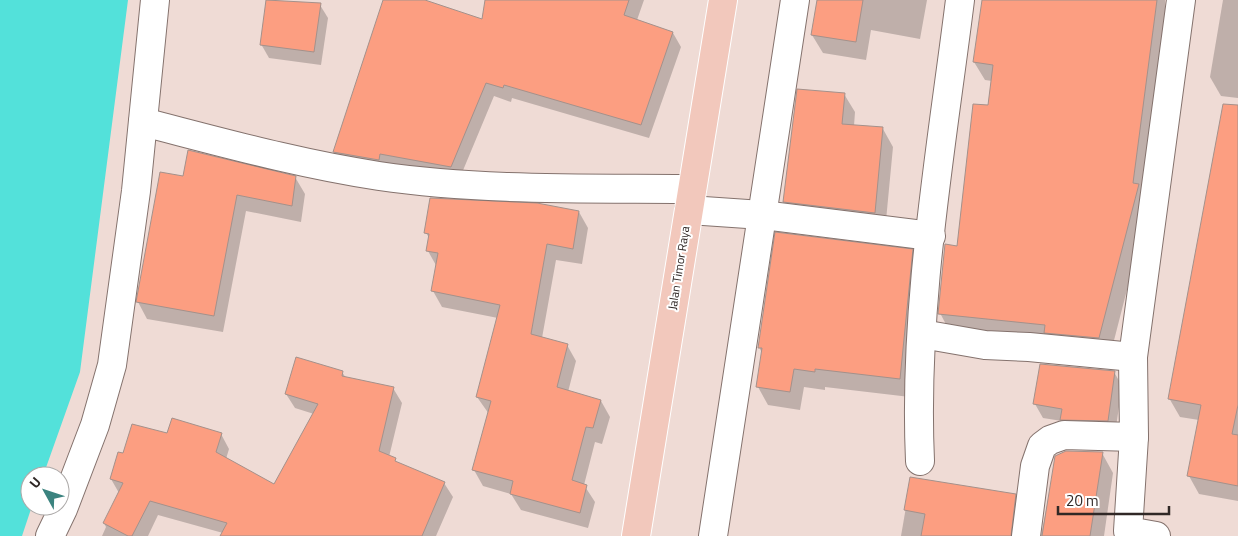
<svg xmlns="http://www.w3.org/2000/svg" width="1238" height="536" viewBox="0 0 1238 536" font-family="'Titillium Web',sans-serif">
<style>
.water{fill:#53e1da}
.shadow{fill:#0003}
.building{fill:#fc9e81;stroke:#a4918b}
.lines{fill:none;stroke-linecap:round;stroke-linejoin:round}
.minor-casing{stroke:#84726d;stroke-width:30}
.trunk-casing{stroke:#fff;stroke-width:30}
.minor{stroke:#fff;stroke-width:28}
.trunk{stroke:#f2c8bc;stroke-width:28}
.labels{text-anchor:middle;stroke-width:4;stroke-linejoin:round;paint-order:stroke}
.street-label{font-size:12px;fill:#302826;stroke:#fff}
</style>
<rect width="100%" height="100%" fill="#efdbd5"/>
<!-- water -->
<path class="water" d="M0 0H128L80 372 43 476H30V506H32L22 536H0Z"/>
<!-- shadow -->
<g class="shadow">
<path d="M267 0 320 5 328 18 321 65 269 58 261 44Z"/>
<path d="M384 0H421L552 43 502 0H644L637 20 673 33 681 47 649 138 512 98 511 102 494 96 459 180 342 166 334 152Z"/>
<path d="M819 0H927L920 39 871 30 866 60 823 53 812 35Z"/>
<path d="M983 0H1165V7L1168 12 1149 204 1110 356 950 332 940 313 958 247 989 107 992 81 985 80 974 62Z"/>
<path d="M1223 0H1238V98L1221 96 1210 77Z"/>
<path d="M844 94 855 112 854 126 883 129 893 147 885 231 795 220 785 202Z"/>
<path d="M1238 160V501L1199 494 1189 476 1199 420 1180 417 1169 398Z"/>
<path d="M184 177H295L305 194 301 222 246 211 223 332 147 319 138 302Z"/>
<path d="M579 212 588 228 582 264 556 260 542 338 567 345 576 361 568 392 601 401 610 417 602 444 595 442 584 485 595 502 588 528 521 510 511 494 483 486 474 470 489 414 477 397 498 318 442 307 433 291 437 267 428 251 430 239 426 233Z"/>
<path d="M912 251 922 269 910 397 825 387V390L804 387 800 410 768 405 758 387 762 353 759 347Z"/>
<path d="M342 372 346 378 393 388 402 403 389 457 397 463 444 483 453 497 436 536H221L223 533 158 515 148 536H102L106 527 104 523 119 493 111 479 168 435 221 434 229 449 226 459 275 485 314 414 295 408 286 394Z"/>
<path d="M1114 372 1122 386 1115 434 1069 433 1062 421 1043 418 1035 404Z"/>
<path d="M1102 453 1113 473 1104 536H1041L1048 500 1050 501Z"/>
<path d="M911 478 1015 495 1026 515 1025 536H901Z"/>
</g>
<!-- building -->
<g class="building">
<path d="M266 0 321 3 314 52 260 45Z"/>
<path d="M383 0H425L482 19 485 0H629L624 15 673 32 641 125 504 85 503 88 486 83 451 167 380 154 379 160 333 152Z"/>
<path d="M817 0H863L856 42 811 35Z"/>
<path d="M982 0H1157L1133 183 1139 184 1099 338 1044 333 1045 325 938 314 945 244 957 246 973 104 988 105 993 65 973 62Z"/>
<path d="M797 89 845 93 842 124 883 127 875 213 783 202Z"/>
<path d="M1223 104 1238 105V405L1232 434 1238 435V486L1187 476 1201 405 1168 399Z"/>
<path d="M188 150 296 176 292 206 237 195 214 316 136 302 160 172 183 176Z"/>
<path d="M430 198 537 203 579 211 573 249 547 244 531 334 568 344 557 387 601 400 593 428 586 427 572 480 587 485 580 513 510 494 513 481 472 470 491 401 476 397 500 305 431 291 438 253 426 251 429 234 424 233Z"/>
<path d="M775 232 913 249 900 379 815 369V372L794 369 790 392 756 387 762 348H758Z"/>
<path d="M296 357 343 371 342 376 394 387 379 451 396 458 395 461 445 482 422 536H220L227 523 150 501 132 536H128L103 523 123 483 110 479 118 452 123 453 132 424 167 433 172 418 222 433 216 452 274 484 318 404 285 394Z"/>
<path d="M1040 364 1115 371 1108 421 1060 420 1062 409 1033 404Z"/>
<path d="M1066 451 1103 452 1090 536H1042L1055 456Z"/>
<path d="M910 477 1016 494 1011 536H921L925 514 904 510Z"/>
</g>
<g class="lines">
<!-- minor casing -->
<g class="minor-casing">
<g id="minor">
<path d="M143 122C221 142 299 164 379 176 482 191 588 188 692 189"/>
<path d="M689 210 762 215 931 236"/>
<path d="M922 334 985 345 1029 347 1133 357"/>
<path d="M920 461C913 307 941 152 960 0"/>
<path d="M50 536 63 509 95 425 112 365 136 191 155 0"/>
<path d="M713 536 795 0"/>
<path d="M1026 536 1035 466 1042 446 1050 440 1064 435 1134 437"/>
<path d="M1156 536 1128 531 1134 437 1133 357 1181 0"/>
</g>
</g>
<!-- trunk casing -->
<g class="trunk-casing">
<path id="trunk" d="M636 536 723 0"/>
</g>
<!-- minor -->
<use href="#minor" class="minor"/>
<!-- trunk -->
<use href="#trunk" class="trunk"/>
</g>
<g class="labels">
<!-- street labels -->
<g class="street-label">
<text transform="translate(679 268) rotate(-81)" y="4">Jalan Timor Raya</text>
</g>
</g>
<!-- north arrow -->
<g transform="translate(45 491) rotate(310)"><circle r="24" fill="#ffffff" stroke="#aca9a8"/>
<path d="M0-4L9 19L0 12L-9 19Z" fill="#3b837f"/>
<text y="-8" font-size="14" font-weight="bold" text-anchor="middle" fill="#302826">U</text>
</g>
<!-- scale -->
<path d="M1058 506v8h111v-8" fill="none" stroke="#302826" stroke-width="2.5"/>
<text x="1066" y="506" font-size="15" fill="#302826" stroke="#ffffff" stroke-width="4" paint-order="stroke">20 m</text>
</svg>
